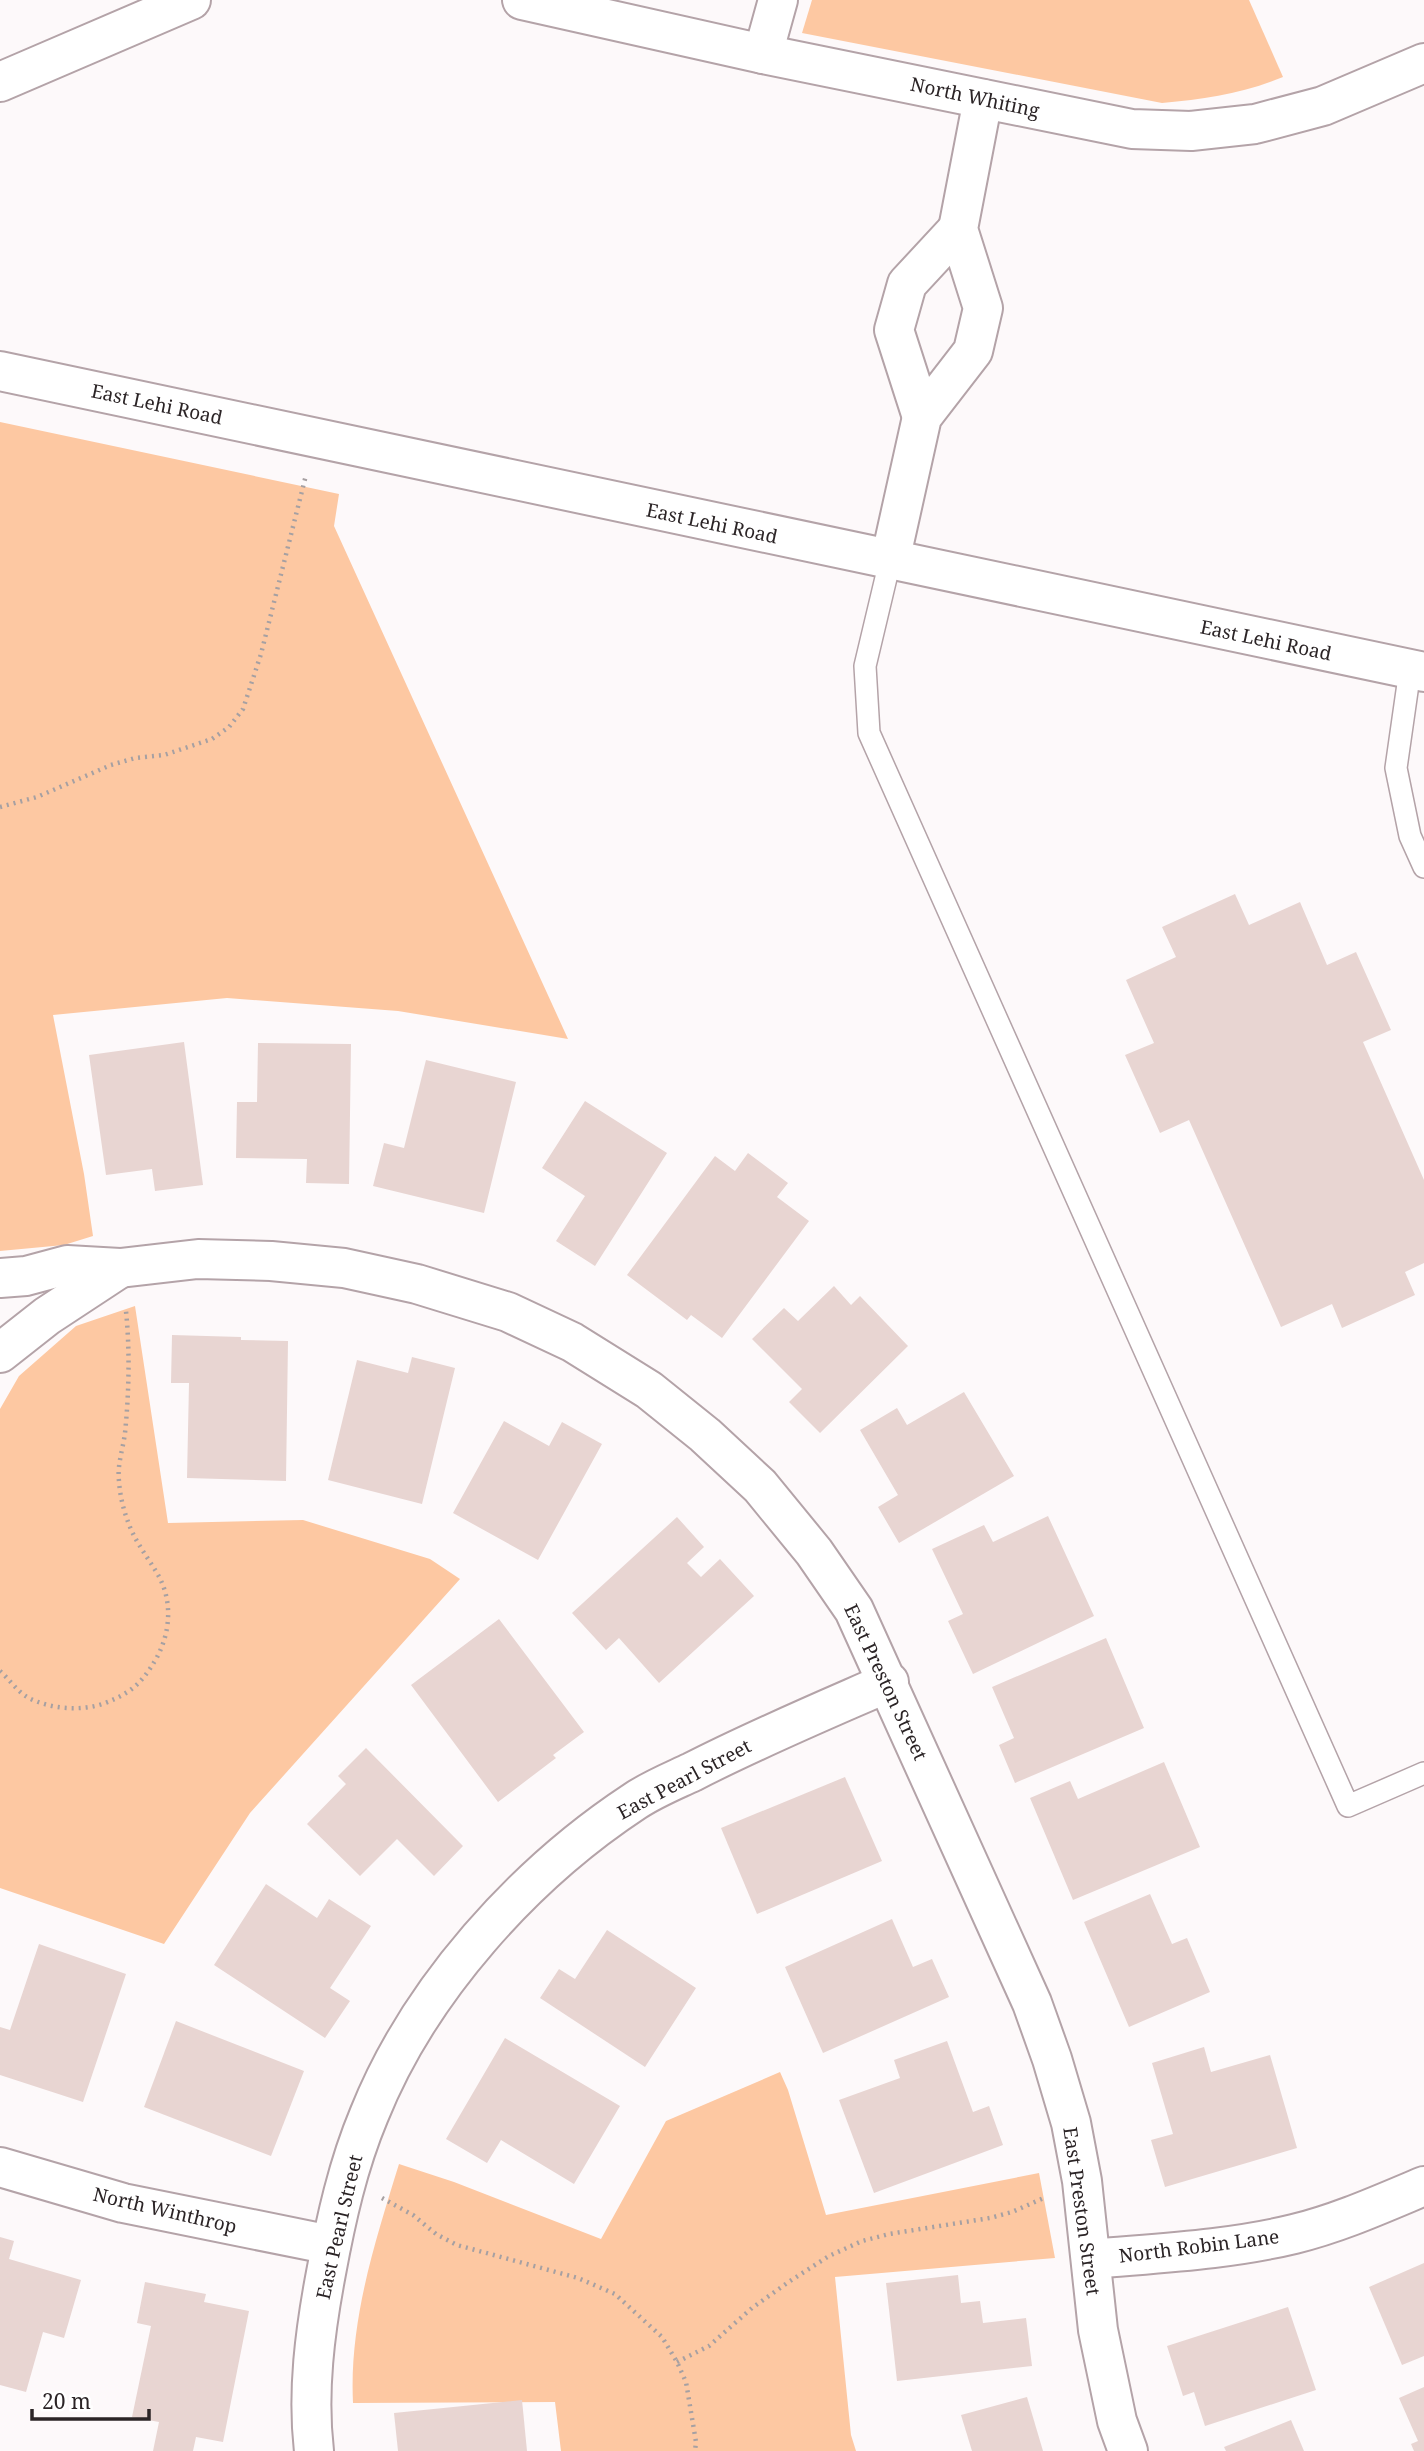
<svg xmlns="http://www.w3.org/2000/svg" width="1424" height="2451" viewBox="0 0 1424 2451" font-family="'Noto Serif',serif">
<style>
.green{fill:#fdc8a2}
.building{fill:#e8d5d2}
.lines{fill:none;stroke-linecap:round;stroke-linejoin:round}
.service-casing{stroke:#b4a3a8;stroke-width:24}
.minor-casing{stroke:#b4a3a8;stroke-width:42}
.path{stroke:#a6a0a2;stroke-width:4.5;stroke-dasharray:2 5;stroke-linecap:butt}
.service{stroke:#fff;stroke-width:21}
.minor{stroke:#fff;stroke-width:38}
.labels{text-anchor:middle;stroke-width:5;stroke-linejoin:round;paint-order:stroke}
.street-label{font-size:19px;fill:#2b2426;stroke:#fff}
</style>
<rect width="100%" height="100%" fill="#fdf9fa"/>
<!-- green -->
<g class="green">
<path d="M812 0H1249L1283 77C1242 94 1206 99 1162 103L802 33Z"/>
<path d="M0 422 339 494 334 526 568 1039 398 1011 227 998 53 1015 84 1174 93 1236 64 1245 0 1251Z"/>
<path d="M135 1306 168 1523 303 1520 430 1559 460 1579 250 1813 164 1944 0 1888V1409L19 1376 76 1326Z"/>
<path d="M780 2072 788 2090 826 2215 1039 2173 1055 2258 835 2277 851 2435 856 2451H561L555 2402 353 2403C349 2321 375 2242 399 2164L454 2182 601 2239 666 2121Z"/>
</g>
<!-- building -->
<g class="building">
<path d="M1235 894 1249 925 1300 902 1327 965 1356 952 1391 1030 1363 1042 1424 1180V1263L1405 1272 1415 1295 1342 1328 1332 1304 1281 1327 1189 1120 1160 1133 1125 1055 1154 1043 1126 980 1176 957 1162 927Z"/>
<path d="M184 1042 203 1185 155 1191 152 1169 106 1175 89 1055Z"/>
<path d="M258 1043 351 1044 349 1184 306 1183 307 1159 236 1158 237 1102H257Z"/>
<path d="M426 1060 516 1082 484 1213 373 1186 384 1143 404 1148Z"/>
<path d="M585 1101 667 1153 595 1266 556 1241 585 1196 542 1168Z"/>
<path d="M748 1153 788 1183 777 1197 809 1221 722 1338 691 1315 687 1320 627 1275 715 1156 735 1171Z"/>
<path d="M834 1286 851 1305 860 1296 908 1346 820 1433 789 1402 802 1389 752 1339 784 1308 798 1321Z"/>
<path d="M172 1335 241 1337V1340L288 1341 286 1481 187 1478 189 1383H171Z"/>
<path d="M412 1357 455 1368 422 1504 328 1480 357 1360 408 1373Z"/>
<path d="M964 1392 1014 1476 899 1543 878 1507 898 1495 860 1430 897 1408 907 1425Z"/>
<path d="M504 1421 549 1446 562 1422 602 1444 538 1560 453 1513Z"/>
<path d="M1048 1516 1094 1616 973 1674 948 1621 963 1614 932 1549 984 1525 993 1542Z"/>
<path d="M677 1517 704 1547 687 1563 701 1577 720 1559 754 1596 659 1683 619 1638 606 1650 572 1613Z"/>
<path d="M499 1619 584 1732 553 1755 556 1758 498 1802 411 1685Z"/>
<path d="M1106 1638 1144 1728 1015 1783 999 1745 1014 1738 992 1687Z"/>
<path d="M366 1748 463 1846 434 1876 397 1839 360 1876 307 1824 346 1784 338 1776Z"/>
<path d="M1164 1762 1200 1847 1073 1900 1030 1798 1070 1781 1078 1799Z"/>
<path d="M845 1777 882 1861 757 1914 721 1828Z"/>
<path d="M266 1884 317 1918 329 1899 371 1926 330 1988 350 2001 325 2038 214 1965Z"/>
<path d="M1150 1894 1172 1944 1187 1938 1210 1992 1129 2027 1084 1922Z"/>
<path d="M892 1919 913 1967 932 1959 949 1997 823 2053 785 1967Z"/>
<path d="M607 1930 696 1988 645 2067 540 1998 559 1969 575 1979Z"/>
<path d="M39 1944 126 1974 83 2102 0 2075V2027L10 2030Z"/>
<path d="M176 2021 304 2071 271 2156 144 2107Z"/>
<path d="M505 2038 620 2106 574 2184 501 2140 487 2163 446 2139Z"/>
<path d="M947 2041 973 2112 989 2106 1003 2145 874 2193 839 2100 900 2078 894 2060Z"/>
<path d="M1204 2047 1211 2072 1270 2055 1297 2148 1165 2187 1151 2140 1173 2134 1152 2063Z"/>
<path d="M0 2237 14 2241 9 2259 81 2280 64 2338 43 2332 26 2392 0 2385Z"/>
<path d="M1424 2263V2356L1402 2365 1369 2287Z"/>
<path d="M958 2275 961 2303 980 2301 983 2323 1026 2318 1032 2366 897 2381 886 2283Z"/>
<path d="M145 2282 206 2294 204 2302 249 2311 223 2442 196 2437 193 2451H153L159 2422 132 2417 151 2326 137 2323Z"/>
<path d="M1288 2307 1316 2390 1205 2426 1194 2392 1183 2396 1167 2346Z"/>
<path d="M1424 2387V2451H1414L1411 2444 1418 2441 1399 2398Z"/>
<path d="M1027 2397 1043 2451H972L961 2415Z"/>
<path d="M522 2400 527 2451H398L394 2413Z"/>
<path d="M1291 2420 1304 2451H1226L1224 2447Z"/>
</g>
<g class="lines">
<!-- service casing -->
<g class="service-casing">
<g id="service">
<path d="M890 561 865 666 869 733 1348 1806 1424 1773"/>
<path d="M1410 670 1396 768 1410 836 1424 867"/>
</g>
</g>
<!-- minor casing -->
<g class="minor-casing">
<g id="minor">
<path d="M522 0 763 54 1132 129 1191 131 1255 124 1323 106 1424 63"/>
<path d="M763 54 778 0"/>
<path d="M0 82 191 0"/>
<path d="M0 371 1424 672"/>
<path d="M922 417 894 330 907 284 958 229"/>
<path d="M890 561 922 417 973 351 983 308 958 229 983 99"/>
<path d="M0 1278 26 1276 67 1265 120 1268 198 1259 271 1261 344 1268 417 1284 508 1312 572 1342 649 1390 705 1435 760 1486 814 1552 854 1610 1032 2003 1052 2059 1071 2123 1082 2181 1098 2330 1117 2421 1128 2451"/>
<path d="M0 1353 47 1316 120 1268"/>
<path d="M0 2167 123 2203 331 2245"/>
<path d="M1092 2259C1159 2253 1228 2250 1294 2234 1339 2223 1381 2204 1424 2186"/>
<path d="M314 2451C307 2392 315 2331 326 2273 336 2219 348 2165 369 2115 419 1990 524 1874 635 1801 653 1789 673 1781 692 1772 756 1739 823 1711 889 1682"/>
</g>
</g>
<!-- path -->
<g class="path">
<path d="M0 807 37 797 111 765 135 758 164 755 212 739 229 727 243 709 261 654 306 475"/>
<path d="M0 1671C9 1679 17 1691 27 1697 49 1709 81 1712 105 1703 131 1693 142 1683 156 1659 171 1632 173 1600 157 1573 148 1558 137 1544 130 1527 124 1512 120 1497 119 1481 117 1465 123 1449 125 1433 129 1393 130 1351 126 1311"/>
<path d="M382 2198 413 2215 436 2234 457 2245 578 2278 615 2294 662 2337 677 2362 686 2382 696 2442 695 2451"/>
<path d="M677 2362 709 2346 752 2308 790 2281 829 2256 862 2241 889 2234 990 2218 1012 2212 1046 2197"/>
</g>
<!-- service -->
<use href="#service" class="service"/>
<!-- minor -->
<use href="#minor" class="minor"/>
</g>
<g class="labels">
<!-- street labels -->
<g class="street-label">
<text transform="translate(975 97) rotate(12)" y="7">North Whiting</text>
<text transform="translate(157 404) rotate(12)" y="7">East Lehi Road</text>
<text transform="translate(712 523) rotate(12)" y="7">East Lehi Road</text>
<text transform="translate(1266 640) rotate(12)" y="7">East Lehi Road</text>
<text transform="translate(886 1682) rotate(65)" y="7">East Preston Street</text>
<text transform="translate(684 1779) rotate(-28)" y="7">East Pearl Street</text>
<text transform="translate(165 2210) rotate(13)" y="7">North Winthrop</text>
<text transform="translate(1082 2211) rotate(82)" y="7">East Preston Street</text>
<text transform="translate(339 2227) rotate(-77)" y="7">East Pearl Street</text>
<text transform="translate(1199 2246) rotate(-7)" y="7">North Robin Lane</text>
</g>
</g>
<!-- scale -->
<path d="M32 2409v10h117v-10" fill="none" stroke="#2b2426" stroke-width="3.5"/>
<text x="42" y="2409" font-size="21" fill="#2b2426" stroke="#ffffff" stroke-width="5" paint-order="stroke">20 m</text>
</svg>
